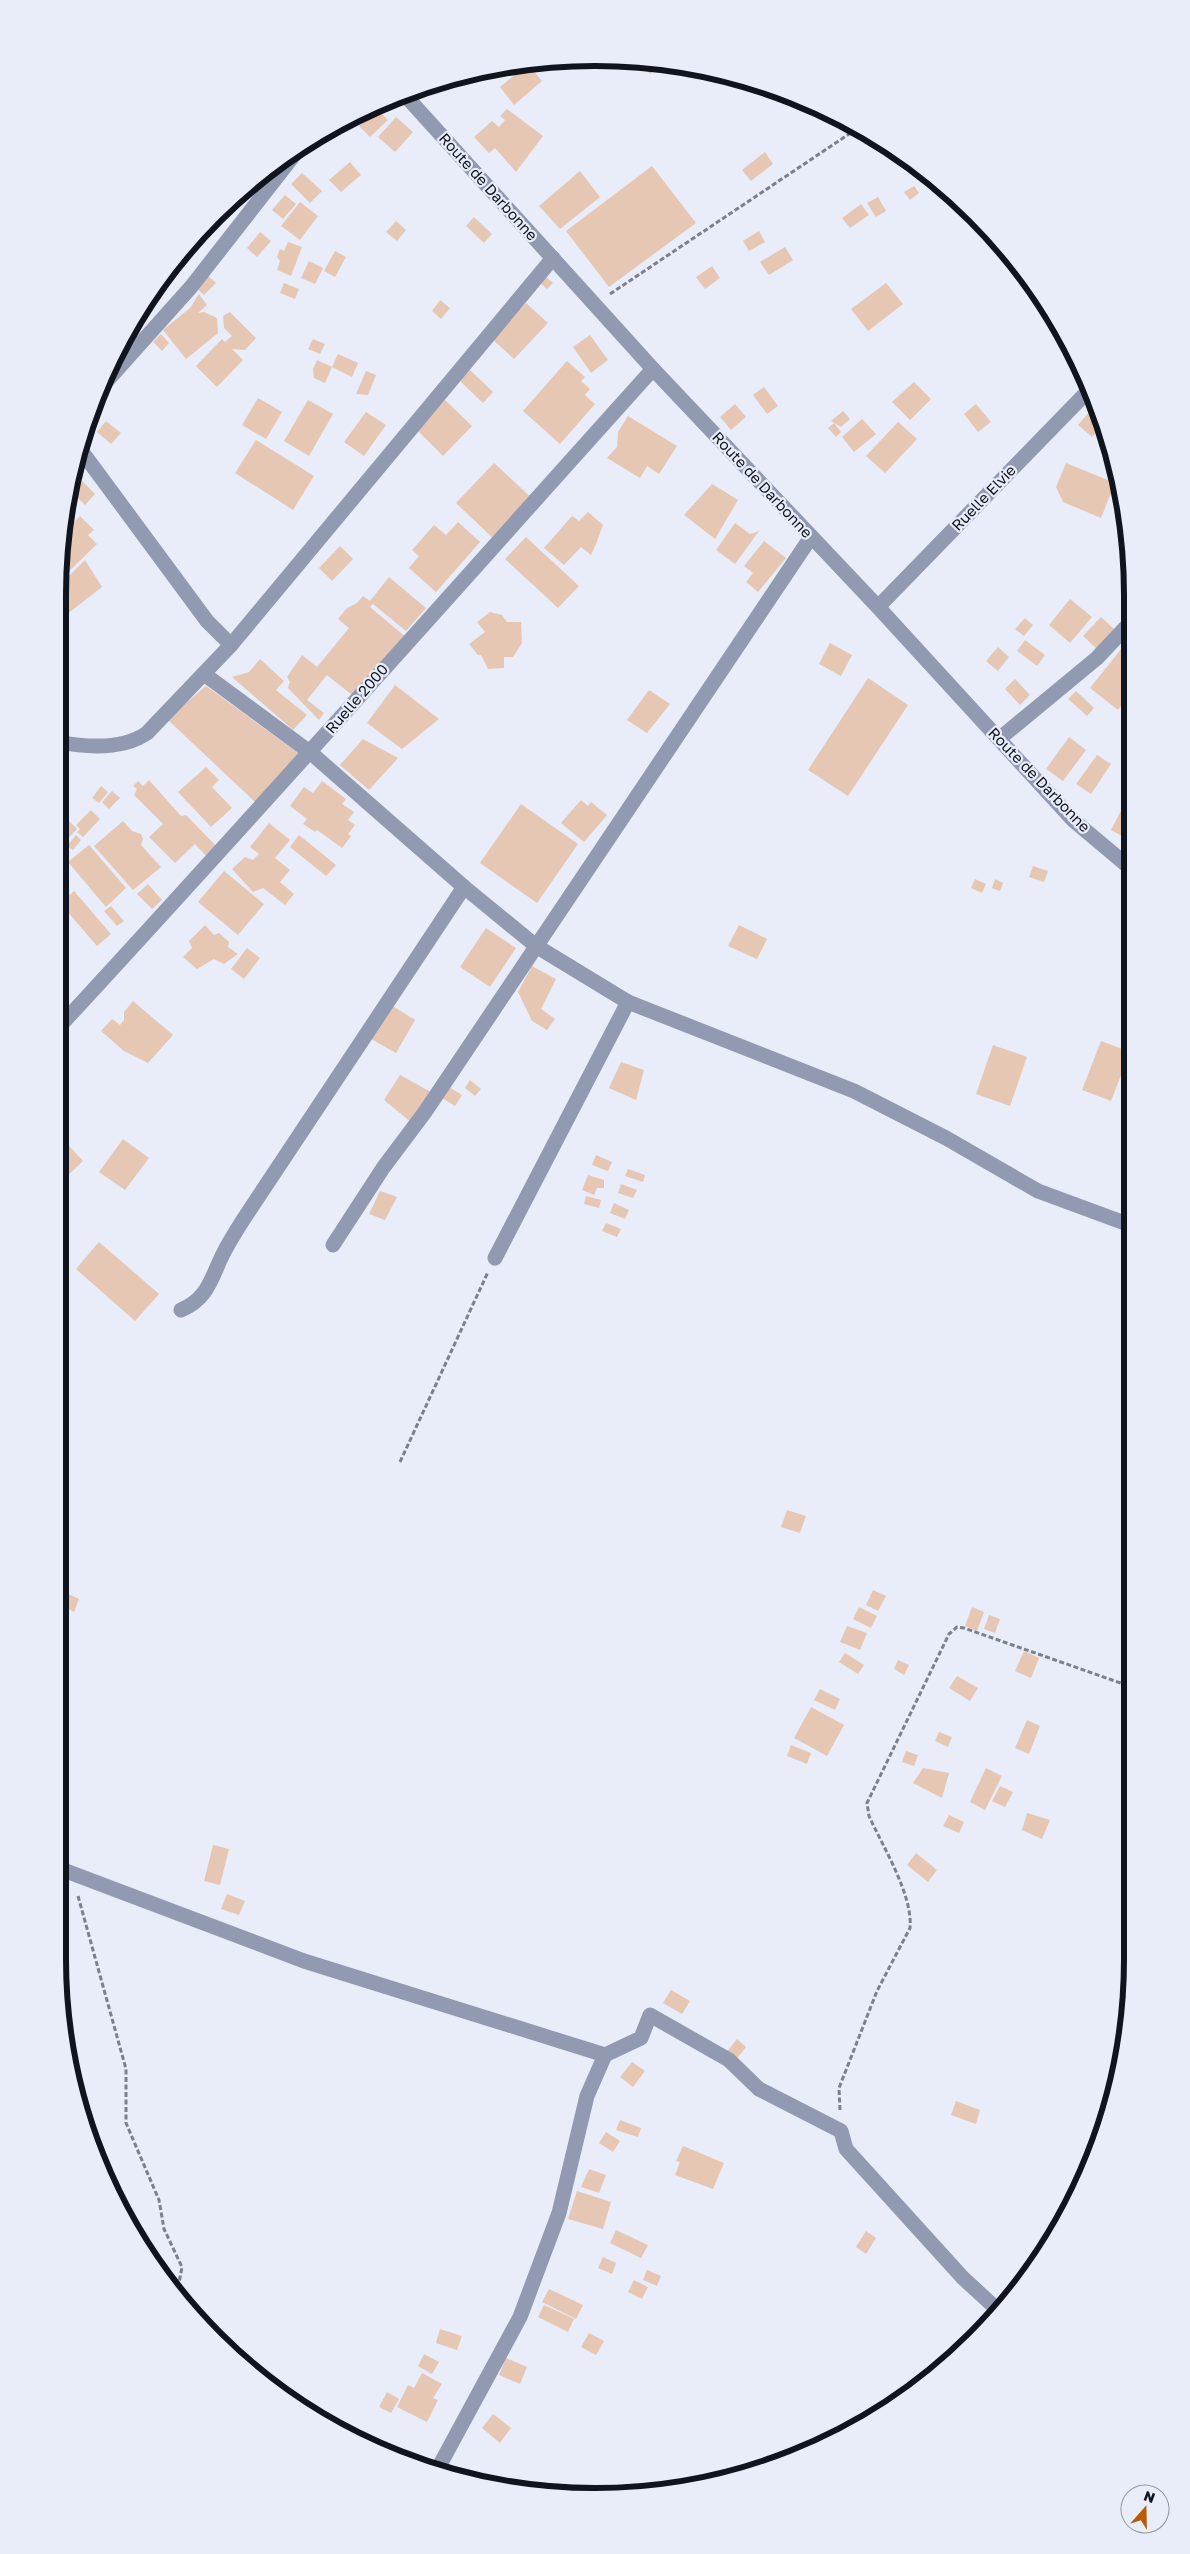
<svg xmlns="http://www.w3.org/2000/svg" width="1190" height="2554" viewBox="0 0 1190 2554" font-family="'Golos Text',sans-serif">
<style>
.building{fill:#e6c7b4}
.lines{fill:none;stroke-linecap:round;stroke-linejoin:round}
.path{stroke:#7c808b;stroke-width:3;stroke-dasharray:5 2.5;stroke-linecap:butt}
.street{stroke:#919ab1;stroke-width:15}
.labels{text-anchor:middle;stroke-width:4.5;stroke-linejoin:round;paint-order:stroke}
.street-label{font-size:15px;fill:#10141e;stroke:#e8edf9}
.rim{fill:none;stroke:#10141e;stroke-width:6}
</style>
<rect width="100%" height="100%" fill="#e8edf9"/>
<!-- building -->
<g class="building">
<path d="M644 62 652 63 662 64 650 74 642 65Z"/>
<path d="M528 64 542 81 514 105 500 87Z"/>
<path d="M697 68H700L713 72 707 80 695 70Z"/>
<path d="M369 109 354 124 350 120Z"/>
<path d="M377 109 388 120 370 137 359 126Z"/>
<path d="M507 109 543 136 516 172 495 148 489 153 474 137 492 121 499 127 505 120 500 116Z"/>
<path d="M396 117 413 132 395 152 378 137Z"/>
<path d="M765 152 773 164 751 181 742 170Z"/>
<path d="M350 162 361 175 341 192 329 180Z"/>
<path d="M916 165 936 182 931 187 914 168Z"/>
<path d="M652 166 696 223 609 287 566 231Z"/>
<path d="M580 171 600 197 560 229 539 206Z"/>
<path d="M302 173 322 191 310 203 291 184Z"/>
<path d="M914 186 919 193 910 200 904 192Z"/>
<path d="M285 195 296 204 283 219 272 210Z"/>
<path d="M878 197 886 211 876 217 867 203Z"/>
<path d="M300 202 318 216 300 240 281 226Z"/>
<path d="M861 204 869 215 850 228 842 218Z"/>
<path d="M474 217 492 234 484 243 466 226Z"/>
<path d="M396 221 406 230 397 241 386 232Z"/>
<path d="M759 231 765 242 749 251 743 241Z"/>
<path d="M260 232 271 241 257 257 247 248Z"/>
<path d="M288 242 302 247 291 276 277 270 280 261 277 257 280 249 284 251Z"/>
<path d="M785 247 793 260 769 275 760 262Z"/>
<path d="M335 251 346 257 335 277 324 271Z"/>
<path d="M309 261 323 268 315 284 301 278Z"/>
<path d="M712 266 720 278 705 289 696 277Z"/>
<path d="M206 274 216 283 204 295 195 287Z"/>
<path d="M544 275 553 283 547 289 539 282Z"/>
<path d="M284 283 299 289 295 299 280 293Z"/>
<path d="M886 283 903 304 868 331 851 309Z"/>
<path d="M199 294 207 305 198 313 204 312 217 318 218 333 186 359 163 330 190 308Z"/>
<path d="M440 300 450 308 441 319 432 311Z"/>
<path d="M526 303 548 323 514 359 492 339Z"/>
<path d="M230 312 256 338 245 350 232 349 243 360 217 387 196 366 222 339 225 342 232 336 224 328 223 316Z"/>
<path d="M161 334 169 343 162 351 153 342Z"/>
<path d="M590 335 608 360 591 373 573 347Z"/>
<path d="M313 339 325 344 320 354 308 349Z"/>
<path d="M338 354 358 363 352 377 332 367Z"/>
<path d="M317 360 332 367 325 383 314 378 313 369Z"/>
<path d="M567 361 585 377 581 381 590 389 585 395 595 404 560 444 523 411Z"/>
<path d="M470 370 493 392 483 403 459 380Z"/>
<path d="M366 371 376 375 368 395 356 394Z"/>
<path d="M914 382 931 399 910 420 892 402Z"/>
<path d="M764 387 778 406 767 414 753 395Z"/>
<path d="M258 398 282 412 266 439 242 425Z"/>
<path d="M308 400 333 414 309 456 284 441Z"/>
<path d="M445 400 472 426 443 456 416 429Z"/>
<path d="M735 404 746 417 731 430 720 417Z"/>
<path d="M976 404 991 422 978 432 964 414Z"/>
<path d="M843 411 850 419 841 427 831 421Z"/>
<path d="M1090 411 1100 420 1102 427 1092 437 1078 425Z"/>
<path d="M366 412 386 425 364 456 344 442Z"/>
<path d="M628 416 677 446 659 474 647 466 640 478 607 458 617 447 618 432Z"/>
<path d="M862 419 876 434 854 452 842 437Z"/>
<path d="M106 421 121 433 111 444 97 432Z"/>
<path d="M898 422 917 439 885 473 866 456Z"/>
<path d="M834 423 841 432 836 437 828 428Z"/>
<path d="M256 440 314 476 293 510 235 473Z"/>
<path d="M494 463 534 500 496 541 456 503Z"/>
<path d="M1066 463 1115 483 1101 518 1063 502 1056 487Z"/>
<path d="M82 481 95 494 85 505 71 491Z"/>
<path d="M712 484 738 500 715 539 684 515Z"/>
<path d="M588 512 603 525 596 544 591 555 581 547 564 565 544 548 572 516 579 521Z"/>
<path d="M80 516 94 530 88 535 97 544 59 581 64 533Z"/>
<path d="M458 522 480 542 436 592 409 568 419 556 412 550 434 525 446 535Z"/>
<path d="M735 523 750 534 759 531 735 564 716 550Z"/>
<path d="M526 537 579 586 558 608 505 559Z"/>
<path d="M764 541 786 558 758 592 746 582 753 573 744 566Z"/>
<path d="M340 546 353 559 332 581 319 568Z"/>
<path d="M85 560 102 587 62 618 58 611V587Z"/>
<path d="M389 577 426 608 406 631 373 604 370 607 407 638 357 699 327 675 307 700 324 713 319 720 288 688 290 682 287 677 302 655 317 667 349 628 338 619 347 608 357 603 363 596 370 601Z"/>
<path d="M1070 599 1092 617 1070 643 1049 625Z"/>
<path d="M490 612 502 615 507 622H521L522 643 513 657H504V668L488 669 481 655H478L469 644 485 632 477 622Z"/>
<path d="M1101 617 1115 630 1097 649 1083 636Z"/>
<path d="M1025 618 1033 625 1024 636 1015 629Z"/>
<path d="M1025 640 1045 655 1037 666 1017 651Z"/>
<path d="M830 643 852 655 841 676 819 664Z"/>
<path d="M998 647 1009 657 998 671 986 661Z"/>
<path d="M1122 648 1128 653V696L1118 710 1090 688Z"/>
<path d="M260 659 284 681 276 690 307 715 293 730 232 677 249 672Z"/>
<path d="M868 678 908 705 848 796 808 770Z"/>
<path d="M1015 679 1030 695 1020 705 1005 689Z"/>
<path d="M395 685 439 719 402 749 367 723Z"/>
<path d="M206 686 305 758 255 802 167 719Z"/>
<path d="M649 690 670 704 647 733 627 720Z"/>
<path d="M1076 691 1094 708 1087 716 1068 699Z"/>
<path d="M1069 737 1086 750 1063 781 1046 769Z"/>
<path d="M363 739 398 758 369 790 340 765Z"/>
<path d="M1097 755 1111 764 1091 794 1076 784Z"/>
<path d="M206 767 219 780 212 787 232 808 211 827 178 792Z"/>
<path d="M149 780 181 816 186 815 218 848 208 858 195 844 175 863 149 837 163 824 134 795 137 789 133 786 138 781 143 786Z"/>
<path d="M322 781 346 799 342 804 354 812 348 820 355 825 348 834 351 836 342 848 317 830 315 832 303 824 307 819 290 806 304 787 313 793Z"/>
<path d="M101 786 108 792 99 803 92 798Z"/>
<path d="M112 791 120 798 109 809 102 802Z"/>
<path d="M581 800 588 806 591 802 607 815 584 842 561 823Z"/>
<path d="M521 804 578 844 537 903 480 863Z"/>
<path d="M1124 805 1129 808V840L1111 830Z"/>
<path d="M91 810 100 819 83 837 77 832 80 829 76 825Z"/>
<path d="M69 821 77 829 62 845 58 841V833Z"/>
<path d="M123 821 132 831 141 834 143 839 141 845 161 867 133 890 94 846Z"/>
<path d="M269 823 290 840 275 858 290 870 280 882 294 894 285 905 263 888 253 892 232 869 245 857 253 860 259 854 250 847Z"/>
<path d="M76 835 81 840 73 850 67 846Z"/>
<path d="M299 835 336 865 326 876 290 847Z"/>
<path d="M89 845 126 888 106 907 68 862Z"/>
<path d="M1033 866 1048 871 1044 882 1029 877Z"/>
<path d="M224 871 264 904 238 935 198 902Z"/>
<path d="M975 879 986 884 982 893 971 888Z"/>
<path d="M995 879 1003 883 1000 891 992 888Z"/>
<path d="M148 884 162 900 152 909 137 894Z"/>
<path d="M60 886 66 894 58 901V888Z"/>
<path d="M74 891 111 934 97 946 60 903Z"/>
<path d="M111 906 124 921 117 926 104 911Z"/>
<path d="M205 925 214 935 219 933 229 942 228 947 238 954 224 964 214 959 197 969 183 957 192 948 189 941Z"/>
<path d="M739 925 767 939 757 959 728 946Z"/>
<path d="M486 928 516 948 490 987 460 967Z"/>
<path d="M247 948 260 958 244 979 231 969Z"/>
<path d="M58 958 69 972 65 1001 58 992Z"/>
<path d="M532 966 556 979 541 1009 555 1019 547 1030 532 1021 518 992Z"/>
<path d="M133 1001 173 1035 148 1063 124 1051 101 1031 112 1019 120 1025 124 1020V1012Z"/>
<path d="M391 1005 415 1020 396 1053 371 1039Z"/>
<path d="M1101 1041 1130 1052 1111 1101 1082 1090Z"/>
<path d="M993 1045 1027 1057 1010 1106 976 1094Z"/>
<path d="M621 1062 644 1070 636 1100 609 1088Z"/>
<path d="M400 1075 431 1092 412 1123 384 1100Z"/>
<path d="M470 1080 481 1089 475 1096 465 1088Z"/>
<path d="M449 1087 462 1095 455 1106 442 1098Z"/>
<path d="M58 1134 83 1161 58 1185Z"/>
<path d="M123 1139 149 1158 125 1190 99 1172Z"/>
<path d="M596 1155 612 1162 608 1171 592 1165Z"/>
<path d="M628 1169 645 1175 643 1182 625 1176Z"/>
<path d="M588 1175 604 1180V1188H597L594 1195 582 1190Z"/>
<path d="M621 1184 637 1190 633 1198 618 1193Z"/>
<path d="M380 1191 397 1197 385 1220 369 1214Z"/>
<path d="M586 1196 601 1200 599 1208 584 1204Z"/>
<path d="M614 1203 629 1210 625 1219 610 1213Z"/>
<path d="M606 1223 621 1229 617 1237 602 1231Z"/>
<path d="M99 1242 159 1294 135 1321 76 1269Z"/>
<path d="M787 1510 806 1516 800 1533 781 1527Z"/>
<path d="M58 1589 79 1599 74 1612 58 1603Z"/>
<path d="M873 1590 886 1596 878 1611 866 1605Z"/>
<path d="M859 1607 877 1616 871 1628 853 1619Z"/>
<path d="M972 1607 984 1612 977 1631 965 1626Z"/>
<path d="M989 1615 1000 1619 995 1633 984 1629Z"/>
<path d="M847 1626 867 1633 860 1650 840 1642Z"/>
<path d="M1024 1651 1039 1658 1031 1678 1015 1671Z"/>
<path d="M845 1653 864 1665 858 1674 839 1662Z"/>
<path d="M898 1660 909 1665 904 1675 894 1669Z"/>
<path d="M957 1676 978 1688 970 1701 949 1688Z"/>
<path d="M820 1689 840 1699 835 1710 814 1700Z"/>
<path d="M811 1707 844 1725 827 1756 794 1738Z"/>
<path d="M1027 1720 1040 1726 1029 1754 1015 1748Z"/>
<path d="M939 1732 952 1737 948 1747 935 1741Z"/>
<path d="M791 1745 811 1753 807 1764 787 1756Z"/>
<path d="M906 1751 918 1755 914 1766 902 1762Z"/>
<path d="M923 1768 949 1773 942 1798 913 1783Z"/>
<path d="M986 1768 1002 1776 985 1810 970 1802Z"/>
<path d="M1000 1786 1013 1792 1005 1807 992 1801Z"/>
<path d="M1027 1813 1050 1820 1042 1839 1022 1830Z"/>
<path d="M949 1815 964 1822 959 1833 943 1826Z"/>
<path d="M213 1845 229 1849 220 1885 204 1881Z"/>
<path d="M916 1853 937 1870 928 1882 907 1865Z"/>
<path d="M227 1894 245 1901 239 1915 221 1909Z"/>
<path d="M671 1990 690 2001 682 2014 663 2003Z"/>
<path d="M737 2039 746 2047 735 2061 726 2053Z"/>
<path d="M632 2062 645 2071 633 2087 620 2077Z"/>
<path d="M956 2101 980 2110 976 2124 951 2115Z"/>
<path d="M620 2120 641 2128 638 2137 616 2130Z"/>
<path d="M606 2132 620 2141 613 2152 599 2143Z"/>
<path d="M683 2146 724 2163 713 2189 675 2175 680 2162 676 2161Z"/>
<path d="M589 2169 606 2175 599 2193 581 2187Z"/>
<path d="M577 2191 611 2202 603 2229 568 2219Z"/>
<path d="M616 2230 648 2245 641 2258 610 2243Z"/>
<path d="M866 2231 876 2238 866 2254 856 2247Z"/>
<path d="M603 2257 616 2263 612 2274 598 2268Z"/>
<path d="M647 2270 661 2276 657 2286 643 2280Z"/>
<path d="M634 2280 648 2287 642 2299 628 2292Z"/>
<path d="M549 2289 583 2305 576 2319 542 2302Z"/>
<path d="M544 2305 574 2319 568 2332 538 2317Z"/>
<path d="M440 2329 462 2336 457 2350 436 2343Z"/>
<path d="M589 2333 604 2341 596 2355 581 2347Z"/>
<path d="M424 2354 439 2362 432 2374 418 2366Z"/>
<path d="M506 2358 527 2367 520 2384 499 2375Z"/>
<path d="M422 2373 442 2384 433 2398 438 2400 427 2422 397 2407 408 2385 414 2388Z"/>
<path d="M387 2392 399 2399 391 2413 379 2407Z"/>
<path d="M493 2414 511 2428 500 2443 482 2428Z"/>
</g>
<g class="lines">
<!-- path -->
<g class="path">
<path d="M610 294 855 130"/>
<path d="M400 1462 488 1272"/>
<path d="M78 1896 126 2069V2123L159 2200 164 2229 182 2267 177 2294"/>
<path d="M840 2110 839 2088 877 1991 910 1928C913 1895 883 1847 869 1816L867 1803 949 1634 957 1627 964 1628 1132 1687"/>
</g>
<!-- street -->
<g class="street">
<path d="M404 94 653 369 878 607 1073 820 1129 867"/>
<path d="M97 392 191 287 302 145"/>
<path d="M80 449 207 621 231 645"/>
<path d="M878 607 1091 388"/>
<path d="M204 674 311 753 464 887 536 946 628 1002 854 1091 946 1138 1038 1191 1130 1225"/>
<path d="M999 739 1097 658 1128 625"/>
<path d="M58 742C85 747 123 750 147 733L231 645 553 258"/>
<path d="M58 1028C259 811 455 589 653 369"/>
<path d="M333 1245 383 1168 425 1112 811 537"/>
<path d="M495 1258 628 1002"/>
<path d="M181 1310C208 1299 211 1278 223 1254 229 1242 236 1231 243 1220L464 887"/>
<path d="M58 1868 304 1961 605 2055"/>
<path d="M436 2472 520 2317 559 2213 587 2096 605 2055 641 2038 650 2015 729 2060 759 2089 841 2131 846 2149 963 2278 1000 2312"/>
</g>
</g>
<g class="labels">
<!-- street labels -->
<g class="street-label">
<text transform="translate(488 187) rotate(48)" y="5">Route de Darbonne</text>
<text transform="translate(762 485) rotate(47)" y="5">Route de Darbonne</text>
<text transform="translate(984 498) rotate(-46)" y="5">Ruelle Elvie</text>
<text transform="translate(357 699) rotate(-49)" y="5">Ruelle 2000</text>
<text transform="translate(1039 780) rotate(46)" y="5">Route de Darbonne</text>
</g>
</g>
<!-- crop -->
<path d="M0 0H1190V2554H0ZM595 66H595A529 529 0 0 1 1124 595V1959A529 529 0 0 1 595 2488H595A529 529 0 0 1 66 1959V595A529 529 0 0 1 595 66Z" fill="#e8edf9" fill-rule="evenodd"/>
<path class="rim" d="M595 66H595A529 529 0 0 1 1124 595V1959A529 529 0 0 1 595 2488H595A529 529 0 0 1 66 1959V595A529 529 0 0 1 595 66Z"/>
<!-- north arrow -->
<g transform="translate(1145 2509) rotate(20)"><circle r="24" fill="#e8edf9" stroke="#9296a1"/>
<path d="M0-4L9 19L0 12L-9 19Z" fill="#b85c06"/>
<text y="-8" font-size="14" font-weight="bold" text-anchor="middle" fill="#10141e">N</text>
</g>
</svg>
